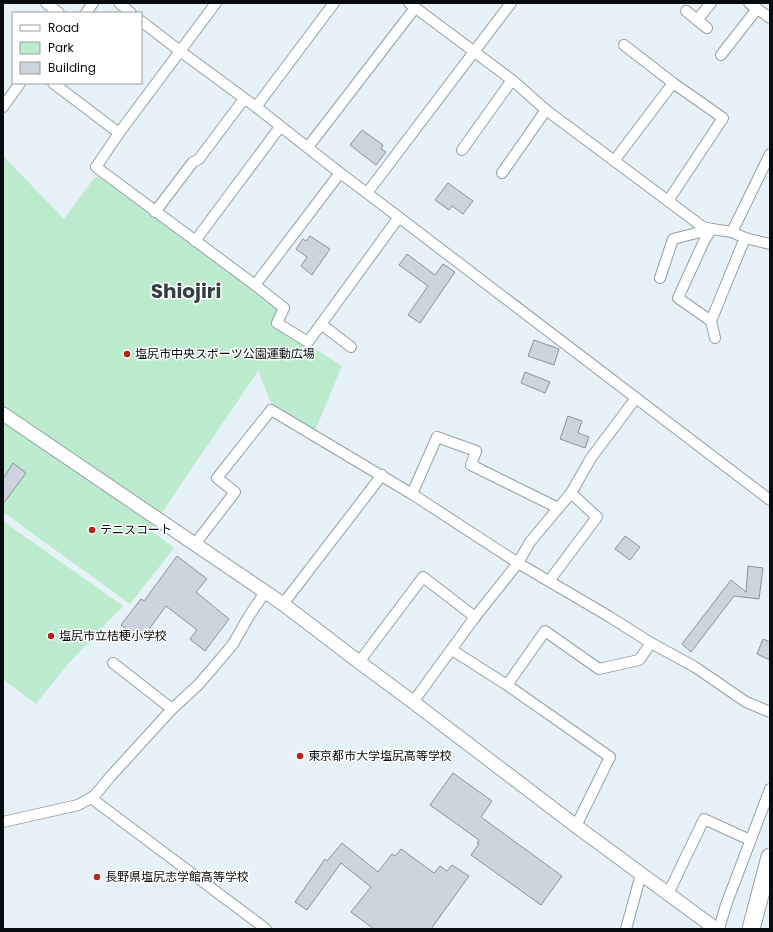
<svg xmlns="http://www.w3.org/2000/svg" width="773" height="932" viewBox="0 0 773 932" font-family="Poppins,'Noto Sans JP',sans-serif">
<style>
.green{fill:#bcebce}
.building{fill:#ced4dd;stroke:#8c929b}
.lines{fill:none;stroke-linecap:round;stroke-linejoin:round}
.minor-casing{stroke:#95a0a5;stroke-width:12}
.tertiary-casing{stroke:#95a0a5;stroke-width:15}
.trunk-casing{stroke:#95a0a5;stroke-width:19}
.minor{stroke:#fff;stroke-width:10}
.tertiary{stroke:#fff;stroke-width:13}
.trunk{stroke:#fff;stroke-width:17}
.poi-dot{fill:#b4251e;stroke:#fff;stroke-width:1.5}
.labels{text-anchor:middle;stroke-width:3;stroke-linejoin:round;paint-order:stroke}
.poi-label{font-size:12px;fill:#080c0e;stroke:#fff;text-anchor:start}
.town-label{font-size:20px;font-weight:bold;fill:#353f43;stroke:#fff}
</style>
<rect width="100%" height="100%" fill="#e6f2f7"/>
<!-- green -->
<g class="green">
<path d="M3 156 64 219 95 177 103 178 278 306 276 314 272 321 342 366 315 431 272 405 258 371 150 530 174 548 130 604 3 512Z"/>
<path d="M3 521 123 606 67 665 36 704 3 679Z"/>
</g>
<!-- building -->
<g class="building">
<path d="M362 130 383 145 381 149 386 152 376 165 350 145Z"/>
<path d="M448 183 473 201 463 214 452 206 449 210 435 200Z"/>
<path d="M310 236 330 249 312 275 301 266 307 257 296 249 303 239 306 241Z"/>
<path d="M407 254 435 275 443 264 455 272 420 323 408 315 428 286 399 265Z"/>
<path d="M534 340 559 349 554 365 528 356Z"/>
<path d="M525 372 550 382 545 393 521 383Z"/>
<path d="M568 416 582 421 578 433 589 437 585 448 560 439Z"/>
<path d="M13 463 26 473 3 504V479Z"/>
<path d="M625 536 640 547 630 560 615 549Z"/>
<path d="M177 556 207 579 196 592 229 619 205 651 190 639 197 630 166 606 141 640 121 625 141 599 144 601Z"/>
<path d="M748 566 763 568 759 599 734 596 691 652 682 644 731 580 746 592Z"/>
<path d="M763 639 770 642V660L757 654Z"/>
<path d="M453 773 492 801 481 817 562 876 541 905 471 855 479 844 477 843 479 840 430 805Z"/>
<path d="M342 843 378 872 392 854 395 856 401 849 434 873 440 866 447 871 452 865 469 876 431 929H374L351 912 371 887 341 863 307 910 295 902 325 859 327 861Z"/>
</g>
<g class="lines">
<!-- minor casing -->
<g class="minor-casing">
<g id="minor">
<path d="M46 3 59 13"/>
<path d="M119 3 131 13"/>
<path d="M216 3 119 133 96 167 255 285 284 308 277 323 308 342 399 217"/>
<path d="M409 3 512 80 546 110 703 227 712 229 732 232 745 238 770 244"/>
<path d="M749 3 770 18"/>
<path d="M686 11 707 28"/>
<path d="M86 13 93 3"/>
<path d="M697 20 711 3"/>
<path d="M141 21 180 51 256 107 340 173 367 193 770 500"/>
<path d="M624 45 673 83 723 118 668 201"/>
<path d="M721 55 757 9"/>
<path d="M53 83 119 133"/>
<path d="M3 107 20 83"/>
<path d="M256 107 334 3"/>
<path d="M308 147 415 8"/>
<path d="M462 150 512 80"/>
<path d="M614 161 673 83"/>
<path d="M502 173 546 110"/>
<path d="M367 193 511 3"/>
<path d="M155 212 193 162 199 159 244 99"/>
<path d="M712 229 705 239 678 298 711 321 745 238"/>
<path d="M732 232 770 154"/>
<path d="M195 241 280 127"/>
<path d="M660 278 673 239 712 229"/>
<path d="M255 285 340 173"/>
<path d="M711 321 715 338"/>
<path d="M321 324 351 347"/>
<path d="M412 494 437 437 476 451 471 465 558 508"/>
<path d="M195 544 235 492 217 478 271 410 412 494 518 563 610 617 651 643 695 667 746 702 770 712"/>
<path d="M549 581 597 517 571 493"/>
<path d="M283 604 382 475"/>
<path d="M452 650 507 685 610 757 576 826"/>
<path d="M359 662 423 577 475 617"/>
<path d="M113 663 172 709"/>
<path d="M507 685 545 631 599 669 639 660 651 643"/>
<path d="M413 702 475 617 518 563 530 542 571 493 591 458 636 398"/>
<path d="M91 798 266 929"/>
<path d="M3 822 78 805 91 798 96 794 110 777 172 709 198 685 212 669 233 644 249 616 265 592"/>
<path d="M668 894 704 819 750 840"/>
<path d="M626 929 641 874"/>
<path d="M719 929 726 905 770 789"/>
</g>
</g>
<!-- tertiary casing -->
<g class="tertiary-casing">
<path id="tertiary" d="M3 414 283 604 359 662 413 702 576 826 716 929"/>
</g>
<!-- trunk casing -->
<g class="trunk-casing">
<path id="trunk" d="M751 929 770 857"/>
</g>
<!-- minor -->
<use href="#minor" class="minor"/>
<!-- tertiary -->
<use href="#tertiary" class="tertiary"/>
<!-- trunk -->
<use href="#trunk" class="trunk"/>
</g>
<!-- markers -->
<g class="poi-dot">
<circle cx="127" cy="354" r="4"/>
<circle cx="92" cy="530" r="4"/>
<circle cx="51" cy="636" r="4"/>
<circle cx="300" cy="756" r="4"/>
<circle cx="97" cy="877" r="4"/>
</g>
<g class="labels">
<!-- poi labels -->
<g class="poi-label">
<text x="135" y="358">塩尻市中央スポーツ公園運動広場</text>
<text x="100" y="534">テニスコート</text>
<text x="59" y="640">塩尻市立桔梗小学校</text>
<text x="308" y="760">東京都市大学塩尻高等学校</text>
<text x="105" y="881">長野県塩尻志学館高等学校</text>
</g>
<!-- town labels -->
<g class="town-label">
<text x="186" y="298">Shiojiri</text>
</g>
</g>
<!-- border -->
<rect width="773" height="932" fill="none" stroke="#080c0e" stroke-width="8"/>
<!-- legend -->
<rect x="12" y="12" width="130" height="72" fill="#ffffff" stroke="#9c9e9f"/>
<rect x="20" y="25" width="20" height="6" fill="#ffffff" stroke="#9c9e9f"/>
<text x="48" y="32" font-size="12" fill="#080c0e">Road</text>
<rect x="20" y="42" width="20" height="12" fill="#bcebce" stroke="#9c9e9f"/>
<text x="48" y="52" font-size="12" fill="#080c0e">Park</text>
<rect x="20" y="62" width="20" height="12" fill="#ced4dd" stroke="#9c9e9f"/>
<text x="48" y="72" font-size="12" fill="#080c0e">Building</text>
</svg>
